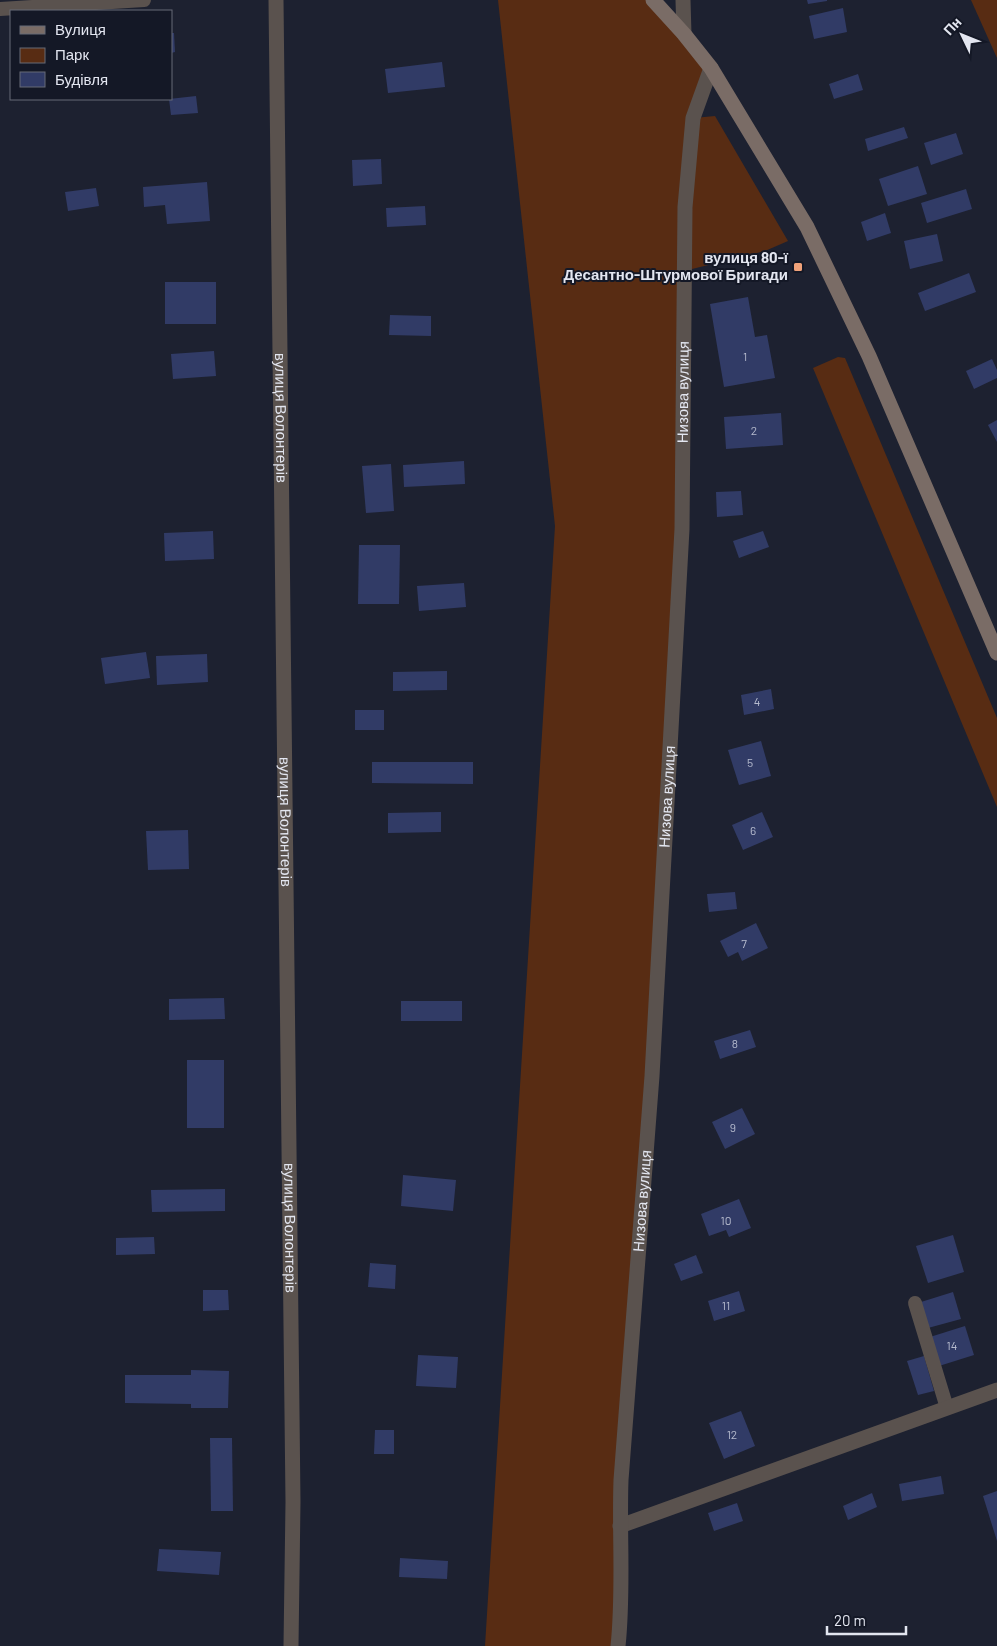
<svg xmlns="http://www.w3.org/2000/svg" width="997" height="1646" viewBox="0 0 997 1646" font-family="Barlow,sans-serif">
<style>
.green{fill:#582c13}
.building{fill:#313b66}
.lines{fill:none;stroke-linecap:round;stroke-linejoin:round}
.lane{stroke:#5a524e;stroke-width:14}
.street{stroke:#5a524e;stroke-width:15}
.secondary{stroke:#7a6c66;stroke-width:15}
.poi-dot{fill:#f0a27a;stroke:#141826;stroke-width:2}
.labels{text-anchor:middle;stroke-width:4;stroke-linejoin:round;paint-order:stroke}
.number-label{font-size:12px;fill:#b6bbce}
.poi-label{font-size:15px;font-weight:bold;fill:#e3e6f0;stroke:#141826;text-anchor:end}
.street-label{font-size:15px;fill:#e3e6f0;stroke:#141826}
</style>
<rect width="100%" height="100%" fill="#1d2130"/>
<!-- green -->
<g class="green">
<path d="M498 0H653L711 68 694 118 715 116 788 241 765 251 684 271 682 529 618 1646H485L555 526Z"/>
<path d="M971 0H997V58Z"/>
<path d="M838 357 845 358 997 718V807L813 368Z"/>
</g>
<!-- building -->
<g class="building">
<path d="M807 0H827V1L808 4Z"/>
<path d="M843 8 847 32 814 39 809 16Z"/>
<path d="M171 33H174L175 52 171 53Z"/>
<path d="M442 62 445 87 388 93 385 69Z"/>
<path d="M858 74 863 90 834 99 829 84Z"/>
<path d="M196 96 198 113 171 115 169 99Z"/>
<path d="M904 127 908 138 868 151 865 139Z"/>
<path d="M956 133 963 154 931 165 924 143Z"/>
<path d="M381 159 382 184 353 186 352 160Z"/>
<path d="M918 166 927 194 888 206 879 179Z"/>
<path d="M207 182 210 221 167 224 165 205 144 207 143 187Z"/>
<path d="M96 188 99 206 68 211 65 192Z"/>
<path d="M966 189 972 209 927 223 921 203Z"/>
<path d="M425 206 426 225 387 227 386 208Z"/>
<path d="M885 213 891 233 867 241 861 222Z"/>
<path d="M937 234 943 261 910 269 904 241Z"/>
<path d="M969 273 976 292 925 311 918 293Z"/>
<rect x="165" y="282" width="51" height="42"/>
<path d="M748 297 755 337 767 335 775 378 724 387 710 304Z"/>
<path d="M390 315 431 316V336L389 335Z"/>
<path d="M214 351 216 376 173 379 171 354Z"/>
<path d="M992 359 997 370V378L974 389 966 371Z"/>
<path d="M781 413 783 445 726 449 724 417Z"/>
<path d="M997 420V442L988 425Z"/>
<path d="M464 461 465 484 404 487 403 465Z"/>
<path d="M391 464 394 511 366 513 362 466Z"/>
<path d="M741 491 743 515 717 517 716 492Z"/>
<path d="M213 531 214 559 165 561 164 533Z"/>
<path d="M763 531 769 547 739 558 733 541Z"/>
<path d="M359 545H400L399 604H358Z"/>
<path d="M464 583 466 607 419 611 417 586Z"/>
<path d="M146 652 150 678 105 684 101 658Z"/>
<path d="M207 654 208 682 157 685 156 656Z"/>
<path d="M447 671V690L393 691V672Z"/>
<path d="M771 689 774 709 744 715 741 695Z"/>
<rect x="355" y="710" width="29" height="20"/>
<path d="M761 741 771 776 739 785 728 750Z"/>
<path d="M372 762H473V784L372 783Z"/>
<path d="M441 812V832L388 833V813Z"/>
<path d="M762 812 773 837 743 850 732 825Z"/>
<path d="M188 830 189 869 148 870 146 831Z"/>
<path d="M735 892 737 909 709 912 707 894Z"/>
<path d="M756 923 768 948 742 961 738 952 728 957 720 941Z"/>
<path d="M224 998 225 1019 169 1020V999Z"/>
<rect x="401" y="1001" width="61" height="20"/>
<path d="M750 1030 756 1047 720 1059 714 1041Z"/>
<rect x="187" y="1060" width="37" height="68"/>
<path d="M742 1108 755 1134 725 1149 712 1122Z"/>
<path d="M403 1175 456 1180 453 1211 401 1206Z"/>
<path d="M225 1189V1211L152 1212 151 1190Z"/>
<path d="M739 1199 751 1228 729 1237 726 1230 709 1236 701 1214Z"/>
<path d="M953 1235 964 1272 928 1283 916 1246Z"/>
<path d="M154 1237 155 1254 116 1255V1238Z"/>
<path d="M696 1255 703 1273 681 1281 674 1264Z"/>
<path d="M370 1263 396 1265 395 1289 368 1287Z"/>
<path d="M203 1290H228L229 1310 203 1311Z"/>
<path d="M739 1291 745 1311 714 1321 708 1301Z"/>
<path d="M953 1292 961 1319 928 1328 921 1302Z"/>
<path d="M965 1326 974 1355 939 1366 930 1337Z"/>
<path d="M418 1355 458 1357 456 1388 416 1386Z"/>
<path d="M924 1356 934 1391 918 1395 907 1361Z"/>
<path d="M191 1370 229 1371 228 1408H191V1404L125 1403V1375H191Z"/>
<path d="M741 1411 755 1446 724 1459 709 1423Z"/>
<path d="M375 1430H394V1454H374Z"/>
<path d="M210 1438H232L233 1511H211Z"/>
<path d="M941 1476 944 1494 902 1501 899 1484Z"/>
<path d="M997 1491V1541L983 1496Z"/>
<path d="M872 1493 877 1507 848 1520 843 1506Z"/>
<path d="M737 1503 743 1521 714 1531 708 1513Z"/>
<path d="M159 1549 221 1552 219 1575 157 1571Z"/>
<path d="M400 1558 448 1561 447 1579 399 1577Z"/>
</g>
<g class="lines">
<!-- lane -->
<g class="lane">
<path d="M0 9 144 0"/>
<path d="M915 1303 947 1408"/>
</g>
<!-- street -->
<g class="street">
<path id="s1" d="M276 0 293 1502 291 1646"/>
<path d="M683 0 684 34"/>
<path d="M620 1526 997 1390"/>
<path id="s2" d="M618 1646C624 1591 619 1535 621 1480L652 1076 682 529 685 207 693 118 711 68"/>
</g>
<!-- secondary -->
<path class="secondary" d="M653 0 684 34 711 68 807 227 869 356 997 653"/>
</g>
<!-- markers -->
<rect class="poi-dot" x="793" y="262" width="10" height="10" rx="2.5"/>
<g class="labels">
<!-- number labels -->
<g class="number-label">
<text x="745" y="361">1</text>
<text x="754" y="435">2</text>
<text x="757" y="706">4</text>
<text x="750" y="767">5</text>
<text x="753" y="835">6</text>
<text x="744" y="948">7</text>
<text x="735" y="1048">8</text>
<text x="733" y="1132">9</text>
<text x="726" y="1225">10</text>
<text x="726" y="1310">11</text>
<text x="952" y="1350">14</text>
<text x="732" y="1439">12</text>
</g>
<!-- poi labels -->
<g class="poi-label">
<text x="788" y="263">вулиця 80-ї<tspan x="788" dy="17">Десантно-Штурмової Бригади</tspan></text>
</g>
<!-- street labels -->
<g class="street-label">
<text dy="5" stroke="none"><textPath href="#s2" startOffset="1256">Низова вулиця</textPath></text>
<text dy="5" stroke="none"><textPath href="#s1" startOffset="418">вулиця Волонтерів</textPath></text>
<text dy="5" stroke="none"><textPath href="#s2" startOffset="851">Низова вулиця</textPath></text>
<text dy="5" stroke="none"><textPath href="#s1" startOffset="822">вулиця Волонтерів</textPath></text>
<text dy="5" stroke="none"><textPath href="#s2" startOffset="446">Низова вулиця</textPath></text>
<text dy="5" stroke="none"><textPath href="#s1" startOffset="1228">вулиця Волонтерів</textPath></text>
</g>
</g>
<!-- legend -->
<rect x="10" y="10" width="162" height="90" fill="#141826" stroke="#676a77"/>
<rect x="20" y="26" width="25" height="8" fill="#7a6c66" stroke="#676a77"/>
<text x="55" y="35" font-size="15" fill="#e3e6f0">Вулиця</text>
<rect x="20" y="48" width="25" height="15" fill="#582c13" stroke="#676a77"/>
<text x="55" y="60" font-size="15" fill="#e3e6f0">Парк</text>
<rect x="20" y="72" width="25" height="15" fill="#313b66" stroke="#676a77"/>
<text x="55" y="85" font-size="15" fill="#e3e6f0">Будівля</text>
<!-- north arrow -->
<g transform="translate(962 35) rotate(313)" stroke="#141826" stroke-width="4" paint-order="stroke">
<path d="M0-4L9 19L0 12L-9 19Z" fill="#e3e6f0"/>
<text y="-8" font-size="14" font-weight="bold" text-anchor="middle" fill="#e3e6f0">Пн</text>
</g>
<!-- scale -->
<path d="M827 1626v8h79v-8" fill="none" stroke="#e3e6f0" stroke-width="2.5"/>
<text x="834" y="1626" font-size="15" fill="#e3e6f0" stroke="#141826" stroke-width="4" paint-order="stroke">20 m</text>
</svg>
